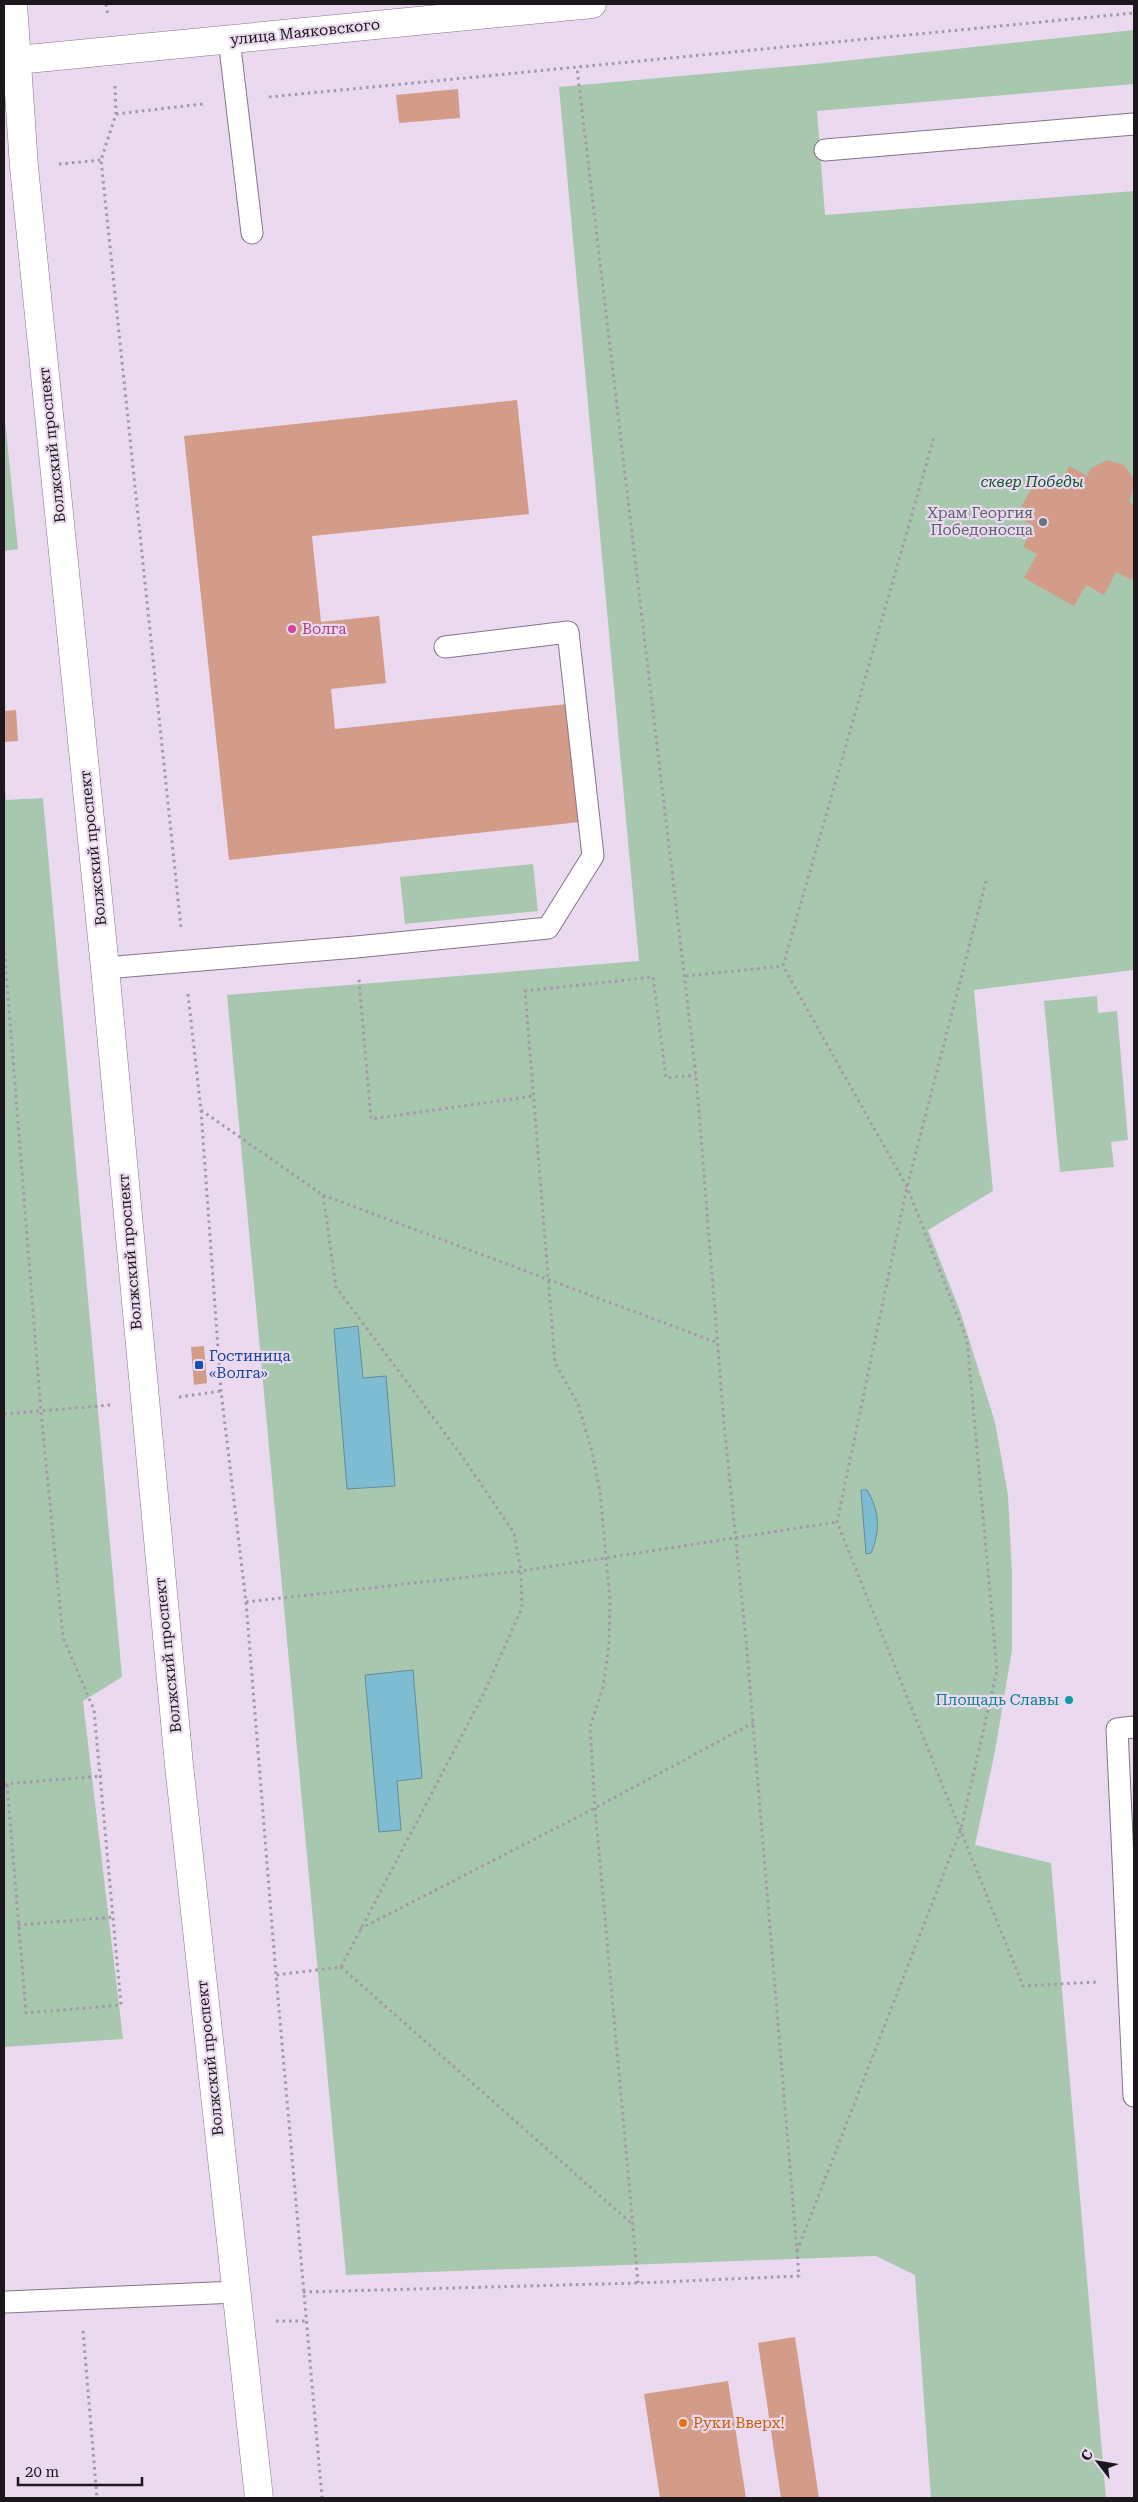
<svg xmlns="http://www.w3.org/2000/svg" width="1138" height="2502" viewBox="0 0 1138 2502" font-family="'Roboto Serif',serif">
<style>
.green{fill:#a7c8ae}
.water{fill:#7ebdd1;stroke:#618b9b}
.building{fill:#d29c88}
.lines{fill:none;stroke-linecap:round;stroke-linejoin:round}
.lane-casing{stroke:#837588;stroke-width:23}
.street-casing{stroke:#837588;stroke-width:29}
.primary-casing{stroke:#837588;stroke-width:29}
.path{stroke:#a497a7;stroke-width:3;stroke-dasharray:2.5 4;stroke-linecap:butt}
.lane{stroke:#fff;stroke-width:21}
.street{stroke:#fff;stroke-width:28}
.primary{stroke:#fff;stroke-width:28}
.worship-dot{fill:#6b7280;stroke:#ebdaef;stroke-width:2}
.hotel-dot{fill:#d1479c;stroke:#ebdaef;stroke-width:2}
.transit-dot{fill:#1a4fb4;stroke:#ebdaef;stroke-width:2}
.culture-dot{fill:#0f9aa8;stroke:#ebdaef;stroke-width:2}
.food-dot{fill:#e8710a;stroke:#ebdaef;stroke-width:2}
.labels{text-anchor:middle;stroke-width:4.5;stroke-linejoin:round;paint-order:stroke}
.street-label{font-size:15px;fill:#1c161d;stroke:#ebdaef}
.park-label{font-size:15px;font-style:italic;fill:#0a562b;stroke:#ebdaef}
.worship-label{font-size:15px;fill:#5b616d;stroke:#ebdaef;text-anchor:end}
.hotel-label{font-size:15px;fill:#b23c85;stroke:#ebdaef;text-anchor:start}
.transit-label{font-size:15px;fill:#164399;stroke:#ebdaef;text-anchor:start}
.culture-label{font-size:15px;fill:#0d838f;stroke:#ebdaef;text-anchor:end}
.food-label{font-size:15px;fill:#c56008;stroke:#ebdaef;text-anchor:start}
</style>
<rect width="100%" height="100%" fill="#ebdaef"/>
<!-- green -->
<g class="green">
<path d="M1134 30V84L817 111 825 215 1134 191V970L974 990 993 1191 928 1230 960 1311 995 1422 1008 1495 1012 1573V1650L995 1751 975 1845 1051 1863 1106 2498H931L915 2275 876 2256 346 2275 227 995 639 961 559 87 815 64Z"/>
<path d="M4 410 18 549 4 551Z"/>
<path d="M4 772 6 800 43 798 122 1677 83 1701 123 2039 4 2047Z"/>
<path d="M533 864 538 911 405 924 400 877Z"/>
<path d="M1097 996 1098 1013 1117 1011 1128 1140 1111 1142 1114 1167 1060 1172 1044 1001Z"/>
</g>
<!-- water -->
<g class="water">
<path d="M358 1326 363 1378 386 1376 395 1486 347 1489 334 1329Z"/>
<path d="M861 1490H867C879 1510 881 1531 871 1553L866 1554Z"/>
<path d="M413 1670 422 1778 397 1781 401 1830 379 1832 365 1675Z"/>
</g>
<!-- building -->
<g class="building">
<path d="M458 89 460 118 399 123 396 95Z"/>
<path d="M517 400 529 514 312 536 321 622 379 616 386 683 331 689 335 729 567 704 580 822 229 860 184 436Z"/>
<path d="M1107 460 1124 465 1134 479V490L1129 502 1134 505V581L1116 572 1104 595 1086 585 1074 606 1024 578 1037 554 1023 547 1034 526 1016 516 1039 475 1059 486 1069 466 1087 476 1091 468Z"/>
<path d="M16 710 18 741 5 742 4 711Z"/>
<path d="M204 1346 207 1383 194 1385 191 1347Z"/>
<path d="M795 2337 819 2498H781L758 2343Z"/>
<path d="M728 2381 746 2498H660L644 2394Z"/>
</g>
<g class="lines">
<!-- lane casing -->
<g class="lane-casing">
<g id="lane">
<path d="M229 39 252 233"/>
<path d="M825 150 1134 124"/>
<path d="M105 968 356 947 548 928 593 856 568 632 445 647"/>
<path d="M1134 1727 1117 1729 1134 2096"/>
<path d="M7 2302 236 2292"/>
</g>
</g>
<!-- street casing -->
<g class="street-casing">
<path id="street" d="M17 60 592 4"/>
</g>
<!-- primary casing -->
<g class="primary-casing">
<path id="primary" d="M13 4 24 167 105 968 179 1765 259 2498"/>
</g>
<!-- path -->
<g class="path">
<path d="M106 4 108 15"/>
<path d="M115 86 116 114 101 160 181 928"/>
<path d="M269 97 1134 13"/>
<path d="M116 114 203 104"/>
<path d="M59 164 101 160"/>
<path d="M986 881 907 1187 837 1522 1023 1986 1097 1982"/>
<path d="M4 946 41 1412 63 1637 94 1710 121 2005 26 2013 7 1784"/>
<path d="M686 976 783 966"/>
<path d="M359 980 371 1119 533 1096"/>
<path d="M188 994 201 1110 221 1391 246 1602 276 1975 322 2498"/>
<path d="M201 1110 323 1195 336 1287 464 1459 514 1533 521 1571 522 1608 483 1695 341 1967 276 1975"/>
<path d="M323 1195 718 1343"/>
<path d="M179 1397 221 1391"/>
<path d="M4 1414 111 1405"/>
<path d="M246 1602 521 1571 837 1522"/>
<path d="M4 1784 102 1776"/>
<path d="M18 1925 114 1917"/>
<path d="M360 1929 595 1808 753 1723"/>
<path d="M341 1967 633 2225"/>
<path d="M797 2251 961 1829 997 1670 967 1340 907 1187 783 966 934 437"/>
<path d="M638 2283 595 1808 590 1727 603 1687 609 1645 610 1600 600 1492 591 1448 578 1404 555 1363 525 991 653 977 666 1078 696 1075"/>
<path d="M303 2292 638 2283 799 2276 746 1640 724 1424 696 1075 577 68"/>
<path d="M276 2321H305"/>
<path d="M83 2331 97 2498"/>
</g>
<!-- lane -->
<use href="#lane" class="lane"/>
<!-- street -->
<use href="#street" class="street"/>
<!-- primary -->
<use href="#primary" class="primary"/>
</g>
<!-- markers -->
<circle class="worship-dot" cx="1043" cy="522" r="5"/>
<circle class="hotel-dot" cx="292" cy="629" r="5"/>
<rect class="transit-dot" x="194" y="1360" width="10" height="10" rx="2.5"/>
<circle class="culture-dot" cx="1069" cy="1700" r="5"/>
<circle class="food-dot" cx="683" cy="2423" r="5"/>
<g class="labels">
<!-- street labels -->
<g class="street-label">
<text transform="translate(305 32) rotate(-6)" y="5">улица Маяковского</text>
<text transform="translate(52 445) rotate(-96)" y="5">Волжский проспект</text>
<text transform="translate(93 848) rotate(-96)" y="5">Волжский проспект</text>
<text transform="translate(130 1252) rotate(-95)" y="5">Волжский проспект</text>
<text transform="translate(168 1655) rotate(-96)" y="5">Волжский проспект</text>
<text transform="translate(210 2058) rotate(-96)" y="5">Волжский проспект</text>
</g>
<!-- park labels -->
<g class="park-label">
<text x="1032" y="487">сквер Победы</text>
</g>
<!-- worship labels -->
<g class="worship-label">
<text x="1033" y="518">Храм Георгия<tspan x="1033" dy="17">Победоносца</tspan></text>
</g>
<!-- hotel labels -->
<g class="hotel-label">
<text x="302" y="634">Волга</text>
</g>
<!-- transit labels -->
<g class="transit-label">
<text x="209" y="1361">Гостиница<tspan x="209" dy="17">«Волга»</tspan></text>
</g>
<!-- culture labels -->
<g class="culture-label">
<text x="1059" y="1705">Площадь Славы</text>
</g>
<!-- food labels -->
<g class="food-label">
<text x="693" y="2428">Руки Вверх!</text>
</g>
</g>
<!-- border -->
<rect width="1138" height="2502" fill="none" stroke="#1c161d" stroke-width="10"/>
<!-- north arrow -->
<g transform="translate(1098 2462) rotate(301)" stroke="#ebdaef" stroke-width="4" paint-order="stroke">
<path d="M0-4L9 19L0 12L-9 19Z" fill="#1c161d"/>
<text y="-8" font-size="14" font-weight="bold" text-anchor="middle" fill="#1c161d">С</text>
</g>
<!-- scale -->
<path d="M18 2477v8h124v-8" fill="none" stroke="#1c161d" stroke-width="2.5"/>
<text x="25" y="2477" font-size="15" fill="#1c161d" stroke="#ebdaef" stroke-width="4" paint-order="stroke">20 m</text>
</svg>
